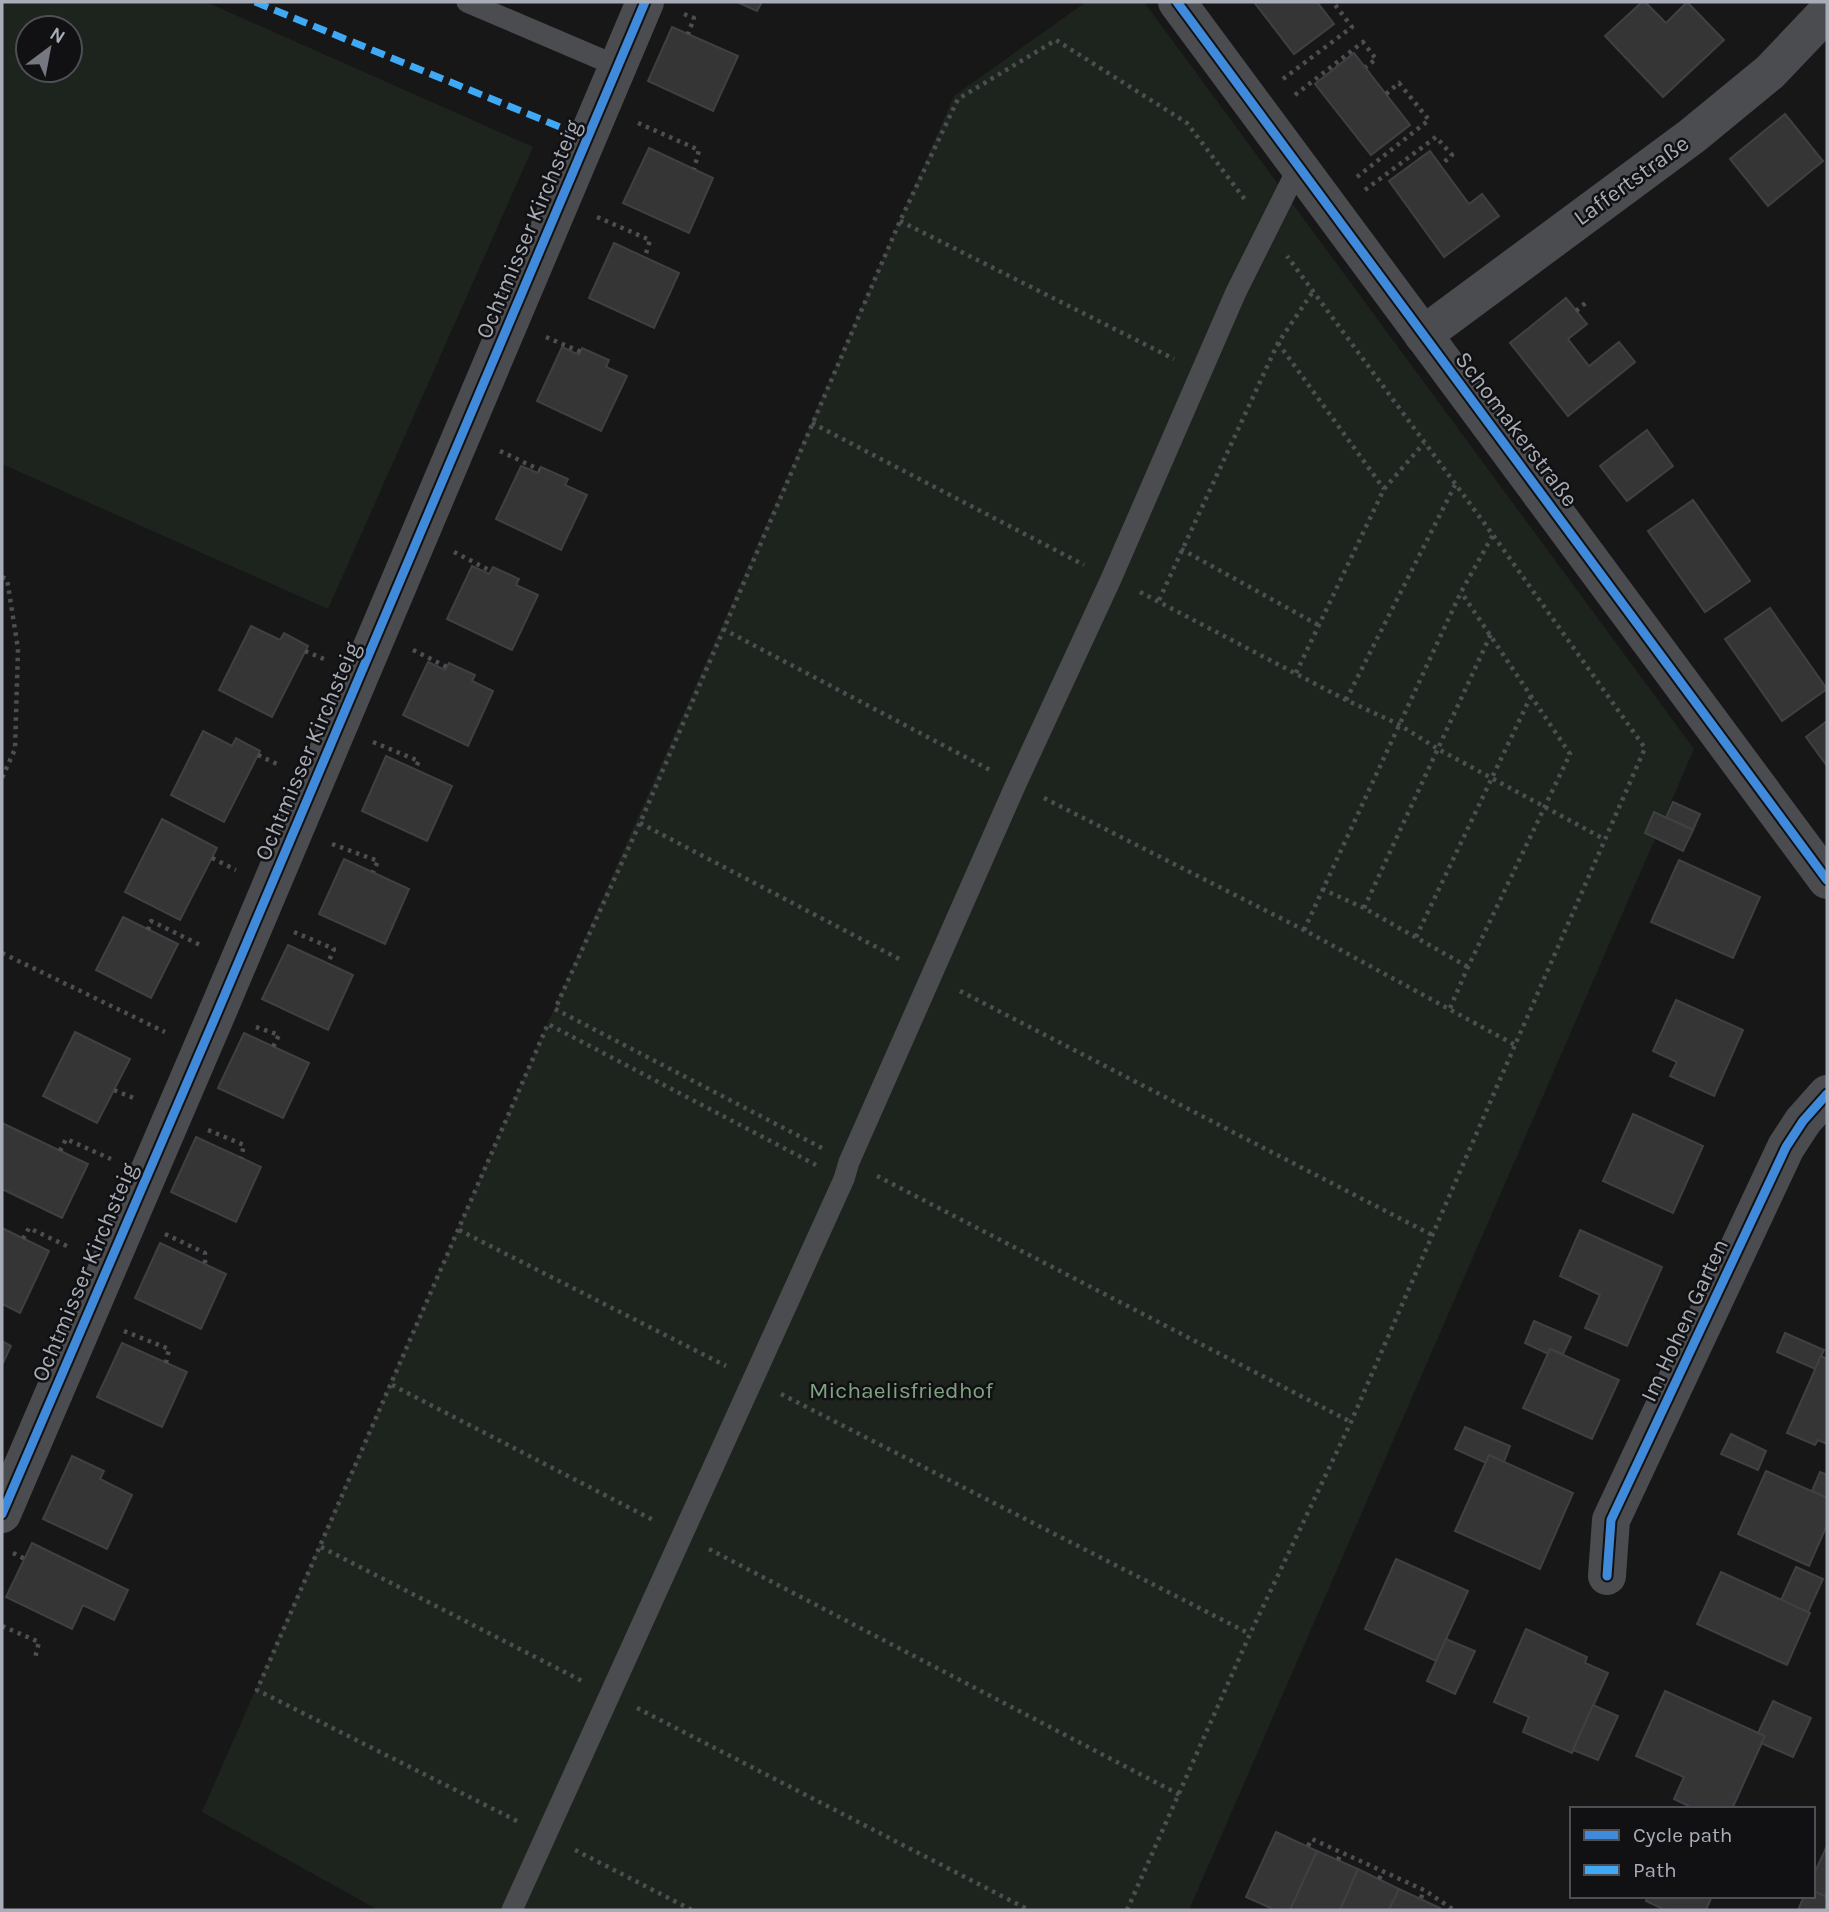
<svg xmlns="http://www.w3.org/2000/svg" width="1829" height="1912" viewBox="0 0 1829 1912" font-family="Karla,sans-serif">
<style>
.green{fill:#1d241e;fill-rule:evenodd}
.building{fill:#353536;stroke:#3f4043;stroke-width:2}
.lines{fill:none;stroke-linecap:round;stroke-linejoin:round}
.path{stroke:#4d4e52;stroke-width:4.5;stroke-dasharray:3.5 5;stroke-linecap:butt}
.service{stroke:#4b4c50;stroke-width:21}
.minor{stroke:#4b4c50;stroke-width:38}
.quiet{stroke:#3fa9f5;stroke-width:7;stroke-dasharray:14 7;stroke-linecap:butt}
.cycleway-casing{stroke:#111113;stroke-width:13}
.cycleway{stroke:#408adc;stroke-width:9}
.labels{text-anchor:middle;stroke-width:5;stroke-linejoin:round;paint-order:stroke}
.street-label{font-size:23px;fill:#a8adb8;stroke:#111113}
.park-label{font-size:23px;fill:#7fa381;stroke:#111113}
</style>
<rect width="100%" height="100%" fill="#171717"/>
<!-- green -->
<g class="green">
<path d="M2 2H206L533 147 328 609 2 464ZM28 28H70V70H28Z"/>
<path d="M1086 2H1144L1694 749 1189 1910H378L202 1812 954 96Z"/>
</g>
<!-- building -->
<g class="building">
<path d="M737 2H762L757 11Z"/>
<path d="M1254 2H1317L1334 24 1294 54Z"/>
<path d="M1642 2H1645L1666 23 1687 2 1724 40 1663 97 1605 36Z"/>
<path d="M672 27 738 56 713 111 648 81Z"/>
<path d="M1354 53 1410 125 1371 155 1315 84Z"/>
<path d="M1785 114 1823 161 1768 206 1730 159Z"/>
<path d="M649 148 713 178 689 233 623 203Z"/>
<path d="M1430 151 1469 204 1482 194 1499 216 1444 257 1389 181Z"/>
<path d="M614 243 679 273 654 328 589 298Z"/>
<path d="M1566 298 1587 324 1568 339 1589 366 1619 342 1635 362 1568 416 1510 343Z"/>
<path d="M562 347 579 355 582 348 609 360 606 367 627 376 601 431 537 401Z"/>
<path d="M1647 430 1673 466 1627 501 1600 466Z"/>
<path d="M521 466 538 473 541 467 568 479 565 485 587 495 561 550 496 519Z"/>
<path d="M1693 500 1750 581 1705 612 1648 531Z"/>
<path d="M472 566 489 574 493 567 519 579 516 585 538 595 512 650 447 619Z"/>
<path d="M1770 608 1827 689 1782 721 1725 639Z"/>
<path d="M251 626 280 640 284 633 308 646 272 717 219 690Z"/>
<path d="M428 662 445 670 449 663 475 675 472 681 493 691 468 746 403 715Z"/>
<path d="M1827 721V766L1806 737Z"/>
<path d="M203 731 232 746 236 738 260 751 224 822 171 795Z"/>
<path d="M386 756 452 786 427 841 362 811Z"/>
<path d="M1673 802 1700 814 1693 830 1666 817Z"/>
<path d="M1654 812 1693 830 1683 851 1645 833Z"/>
<path d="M162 819 217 848 180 920 125 892Z"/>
<path d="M344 859 409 889 385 944 319 914Z"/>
<path d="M1679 860 1760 897 1733 958 1651 922Z"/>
<path d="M123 917 178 944 151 998 96 970Z"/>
<path d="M288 945 353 975 328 1030 262 999Z"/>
<path d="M1676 1000 1743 1030 1714 1096 1670 1076 1677 1062 1653 1051Z"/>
<path d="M75 1032 130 1059 97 1123 43 1096Z"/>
<path d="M244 1033 309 1063 283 1118 218 1088Z"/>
<path d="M1633 1114 1703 1146 1673 1213 1603 1181Z"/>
<path d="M2 1123 88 1164 62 1218 2 1189Z"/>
<path d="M196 1137 261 1167 236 1222 171 1192Z"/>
<path d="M2 1228 49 1251 20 1313 2 1304Z"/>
<path d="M1580 1230 1662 1267 1627 1346 1585 1328 1600 1295 1560 1276Z"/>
<path d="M160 1243 226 1274 201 1329 135 1298Z"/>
<path d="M1534 1321 1571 1337 1563 1354 1550 1349 1548 1354 1525 1343Z"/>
<path d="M1785 1333 1824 1350 1815 1369 1777 1352Z"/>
<path d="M2 1341 11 1346 2 1365Z"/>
<path d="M122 1343 187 1372 162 1427 97 1397Z"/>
<path d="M1550 1349 1619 1380 1592 1439 1523 1408Z"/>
<path d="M1821 1356 1827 1359V1444L1818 1440 1815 1445 1787 1433Z"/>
<path d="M1465 1427 1510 1446 1504 1462 1489 1455 1486 1463 1455 1449Z"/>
<path d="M1731 1434 1766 1451 1758 1470 1721 1454Z"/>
<path d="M1489 1455 1573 1493 1540 1569 1455 1531Z"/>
<path d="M72 1456 104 1471 100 1479 132 1495 107 1549 43 1519Z"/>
<path d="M1766 1471 1827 1498V1525L1809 1566 1738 1534Z"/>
<path d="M1820 1472 1827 1475V1498L1812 1491Z"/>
<path d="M32 1543 128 1590 114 1620 83 1605 72 1629 6 1597Z"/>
<path d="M1396 1559 1468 1591 1436 1661 1365 1629Z"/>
<path d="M1796 1567 1823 1579 1808 1612 1781 1600Z"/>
<path d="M1721 1572 1810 1613 1787 1665 1697 1624Z"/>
<path d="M1526 1629 1587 1657 1585 1663 1608 1673 1572 1753 1523 1732 1529 1717 1494 1702Z"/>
<path d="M1446 1639 1475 1651 1455 1694 1427 1681Z"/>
<path d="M1665 1691 1765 1736 1732 1809H1695L1674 1799 1684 1777 1636 1756Z"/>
<path d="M1773 1701 1811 1718 1793 1757 1761 1743 1765 1736 1758 1733Z"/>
<path d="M1593 1705 1618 1716 1598 1760 1573 1750Z"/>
<path d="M1276 1832 1317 1851 1290 1910H1275L1246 1897Z"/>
<path d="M1827 1846V1897L1813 1891V1876Z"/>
<path d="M1317 1851 1358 1869 1340 1910H1290Z"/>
<path d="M1358 1869 1399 1889 1389 1910H1340Z"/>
<path d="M1399 1889 1440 1908 1439 1910H1389Z"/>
<path d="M1813 1891 1827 1897V1910H1798L1804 1896H1813Z"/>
<path d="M1648 1896H1712L1706 1910H1665L1646 1901Z"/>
</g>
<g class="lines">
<!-- path -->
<g class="path">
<path d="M684 14 694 18 688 34"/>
<path d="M1283 79 1352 27 1333 2"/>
<path d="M1295 95 1363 42 1376 59 1366 67"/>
<path d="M638 123 699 150 694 169"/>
<path d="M1357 177 1429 120 1399 83 1386 94"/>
<path d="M1365 190 1436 137 1452 155 1441 165"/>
<path d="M597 217 650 240 645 257"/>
<path d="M900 221 1174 359"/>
<path d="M1576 311 1588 301"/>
<path d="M546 337 581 352"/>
<path d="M1278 343 1384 489"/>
<path d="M812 423 1084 565"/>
<path d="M500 451 540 470"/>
<path d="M1181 549 1320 626"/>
<path d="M454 552 491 571"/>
<path d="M2 577 7 579 18 649 15 749 2 778"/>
<path d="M1140 592 1346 700 1398 724 1438 749 1604 839"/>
<path d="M1159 600 1278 343 1314 290"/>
<path d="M723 629 990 770"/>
<path d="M413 650 447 667"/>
<path d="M305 651 324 659"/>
<path d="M1296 673 1384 489 1424 443"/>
<path d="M1346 700 1455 485"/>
<path d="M373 742 419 761 415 769"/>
<path d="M258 755 279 765"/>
<path d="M1044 798 1304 930 1515 1045 1645 748 1493 535 1287 256"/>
<path d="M640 823 903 961"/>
<path d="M332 844 378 861 373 872"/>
<path d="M212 858 236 870"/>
<path d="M1322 889 1364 908 1468 967"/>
<path d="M1364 908 1491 634"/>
<path d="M148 930 151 921 202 946"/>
<path d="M1304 930 1461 592 1493 535"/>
<path d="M294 932 334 949 328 963"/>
<path d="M1416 937 1531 696"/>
<path d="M2 953 165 1032"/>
<path d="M960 991 1432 1235"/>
<path d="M1450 1008 1468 967 1570 754 1461 592"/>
<path d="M256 1027 279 1035 273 1047"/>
<path d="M114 1090 136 1099"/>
<path d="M208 1130 244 1145 241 1158"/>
<path d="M822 1148 555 1009 640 823 900 221 958 99 1056 40 1187 123 1246 201"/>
<path d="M60 1151 66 1139 111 1159"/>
<path d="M877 1176 1351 1422"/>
<path d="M459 1230 726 1366"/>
<path d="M165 1234 205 1253V1264"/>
<path d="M23 1239 29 1228 71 1248"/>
<path d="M124 1331 169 1349 166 1363"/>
<path d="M392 1385 655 1521"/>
<path d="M781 1394 1250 1634"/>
<path d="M321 1547 582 1681"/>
<path d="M709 1549 1180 1795"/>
<path d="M13 1553 25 1559"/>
<path d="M2 1626 39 1642 35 1658"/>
<path d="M637 1708 1029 1910"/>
<path d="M517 1821 257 1690 548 1024 816 1165"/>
<path d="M1308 1846 1312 1839 1424 1890 1454 1910"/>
<path d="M575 1850 692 1910"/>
<path d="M1338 1860 1341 1853"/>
<path d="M1379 1879 1383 1872"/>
<path d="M1421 1898 1424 1890"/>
<path d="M1127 1910 1250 1634 1351 1422 1515 1045"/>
</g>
<!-- service -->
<g class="service">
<path d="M467 2 617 66"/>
<path d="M512 1910 844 1179 849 1162 1016 784 1111 579 1236 292 1299 166"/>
</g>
<!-- minor -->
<g class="minor">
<path d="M1177 2 1827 880"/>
<path d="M1423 335 1692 136 1770 72 1827 12"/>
<path d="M2 1514 217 1013 645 2"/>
<path d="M1607 1576 1611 1520 1786 1147 1803 1121 1827 1094"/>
</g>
<!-- quiet -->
<path class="quiet" d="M255 2 587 138"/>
<!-- cycleway casing -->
<g class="cycleway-casing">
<g id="cycleway">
<path d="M1177 2 1827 880"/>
<path d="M2 1514 217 1013 645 2"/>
<path d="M1607 1576 1611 1520 1786 1147 1803 1121 1827 1094"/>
</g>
</g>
<!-- cycleway -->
<use href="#cycleway" class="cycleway"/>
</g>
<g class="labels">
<!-- street labels -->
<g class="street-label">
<text transform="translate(1631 180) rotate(-36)" y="8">Laffertstraße</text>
<text transform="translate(528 229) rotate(-67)" y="8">Ochtmisser Kirchsteig</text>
<text transform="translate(1517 429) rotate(53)" y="8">Schomakerstraße</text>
<text transform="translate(307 751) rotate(-67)" y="8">Ochtmisser Kirchsteig</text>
<text transform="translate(84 1272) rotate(-67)" y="8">Ochtmisser Kirchsteig</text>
<text transform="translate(1684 1320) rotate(-65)" y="8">Im Hohen Garten</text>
</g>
<!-- park labels -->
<g class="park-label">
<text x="901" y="1398">Michaelisfriedhof</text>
</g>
</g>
<!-- border -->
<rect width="1829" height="1912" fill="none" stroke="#a8adb8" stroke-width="7"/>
<!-- legend -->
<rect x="1570" y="1807" width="245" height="91" fill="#111113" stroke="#4d4f55" stroke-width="2"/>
<rect x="1584" y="1830" width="35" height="10" fill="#408adc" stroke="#4d4f55" stroke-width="2"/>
<text x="1633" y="1842" font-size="21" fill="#a8adb8">Cycle path</text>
<rect x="1584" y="1865" width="35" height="10" fill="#3fa9f5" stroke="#4d4f55" stroke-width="2"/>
<text x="1633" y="1877" font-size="21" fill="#a8adb8">Path</text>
<!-- north arrow -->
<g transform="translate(49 49) rotate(32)"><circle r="33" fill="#111113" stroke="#4d4f55" stroke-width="2"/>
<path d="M0-5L12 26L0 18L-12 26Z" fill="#757880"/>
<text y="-10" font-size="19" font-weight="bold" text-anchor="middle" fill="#a8adb8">N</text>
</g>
</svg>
